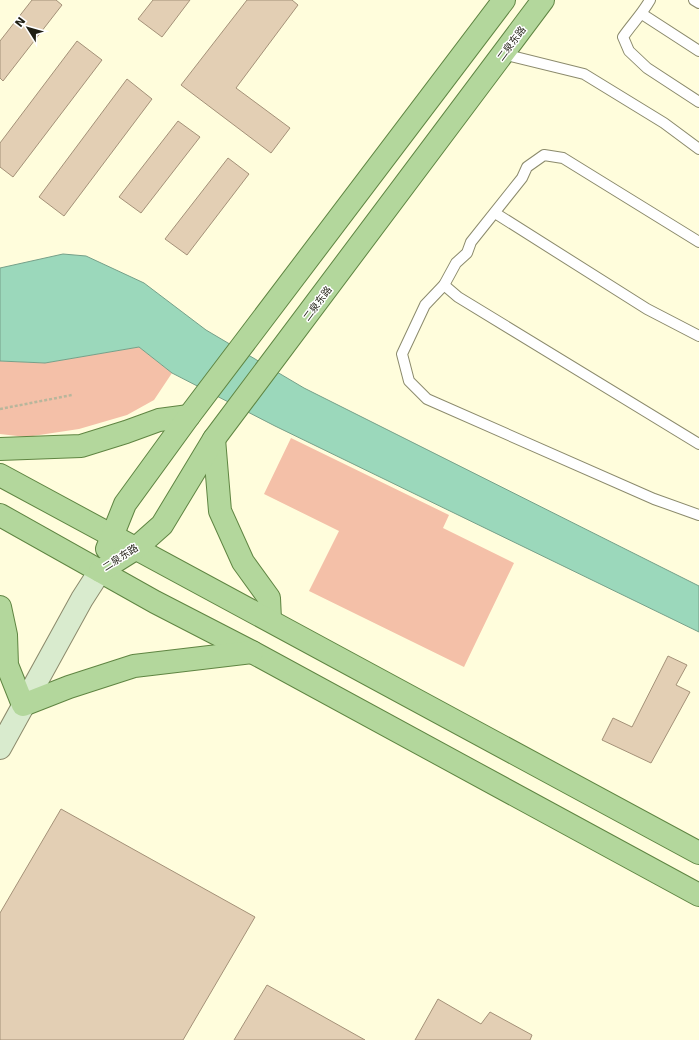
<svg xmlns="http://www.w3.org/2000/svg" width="699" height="1040" viewBox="0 0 699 1040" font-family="'DejaVu Sans','Noto Sans SC',sans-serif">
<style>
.green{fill:#f4c0a8}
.water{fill:#9bd8bb;stroke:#76a089}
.building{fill:#e3cfb4;stroke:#a49178}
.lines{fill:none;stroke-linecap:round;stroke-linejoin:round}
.service-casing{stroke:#8b8a6c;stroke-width:12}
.secondary-casing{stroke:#8b8a6c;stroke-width:24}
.primary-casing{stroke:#5f8542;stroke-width:24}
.path{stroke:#b8b69c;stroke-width:2.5;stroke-dasharray:3 2;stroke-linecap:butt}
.service{stroke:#fff;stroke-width:10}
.secondary{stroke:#d9ebce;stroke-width:22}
.primary{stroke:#b3d79c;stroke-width:22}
.labels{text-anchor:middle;stroke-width:3;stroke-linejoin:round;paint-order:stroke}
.street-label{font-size:10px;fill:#201f14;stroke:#fff}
</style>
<rect width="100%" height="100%" fill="#fffddc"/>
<!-- green -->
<g class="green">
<path d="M139 347 172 373 154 400 127 415 79 429 26 437 0 434V361L45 363Z"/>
<path d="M291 438 449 515 443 528 514 563 464 667 309 591 339 531 264 494Z"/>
</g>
<!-- water -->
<path class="water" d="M63 254 86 256 144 283 206 330 304 388 699 586V632L275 426 172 373 139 347 45 363 0 361V268Z"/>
<!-- building -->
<g class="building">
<path d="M32 0H56L62 5 3 81 0 78V41Z"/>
<path d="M153 0H190L162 37 138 19Z"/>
<path d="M247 0H292L298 5 236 88 290 128 271 153 181 85Z"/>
<path d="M77 41 102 60 13 177 0 167V143Z"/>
<path d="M127 79 152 99 64 216 39 197Z"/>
<path d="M178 121 200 137 141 213 119 197Z"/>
<path d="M228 158 249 174 187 255 165 239Z"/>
<path d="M668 656 687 665 676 685 690 692 651 763 602 740 613 718 632 727Z"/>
<path d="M61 809 255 917 183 1040H0V913Z"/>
<path d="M267 985 365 1040H234Z"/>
<path d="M438 999 481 1024 490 1012 532 1035 530 1040H415Z"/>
</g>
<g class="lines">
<!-- service casing -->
<g class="service-casing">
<g id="service">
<path d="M650 0C642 14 632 24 623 37L629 51 647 68 699 102"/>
<path d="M694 0 699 3"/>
<path d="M642 14 699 51"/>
<path d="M503 54 584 74 664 123 699 149"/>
<path d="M495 213 647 309 699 336"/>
<path d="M699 242 563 158 544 155 527 167 522 178 471 242 467 253 456 263 444 285 425 305 402 354 409 381 427 399 654 499 699 515"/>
<path d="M444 285 458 297 699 444"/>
</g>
</g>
<!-- secondary casing -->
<g class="secondary-casing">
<path id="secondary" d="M0 748 82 599 100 571"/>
</g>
<!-- primary casing -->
<g class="primary-casing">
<g id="primary">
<path d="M214 439 220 511 243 562 269 598 270 619"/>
<path d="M0 449 81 446 126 432 159 420 189 416"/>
<path d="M0 475 699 853"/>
<path d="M0 515 155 602 252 652 699 895"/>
<path d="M107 549 125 504 189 416 504 0"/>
<path d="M100 571 135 549 162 525 214 439 543 0"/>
<path d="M0 607 6 635 7 665 23 705 69 687 134 666 252 652"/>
</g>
</g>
<!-- path -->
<path class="path" d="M0 409 72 395"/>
<!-- service -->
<use href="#service" class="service"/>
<!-- secondary -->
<use href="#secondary" class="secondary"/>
<!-- primary -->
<use href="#primary" class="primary"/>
</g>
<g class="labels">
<!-- street labels -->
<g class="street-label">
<text transform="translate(511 43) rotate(-53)" y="4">二泉东路</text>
<text transform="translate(317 303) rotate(-53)" y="4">二泉东路</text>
<text transform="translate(120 557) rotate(-33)" y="4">二泉东路</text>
</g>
</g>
<!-- north arrow -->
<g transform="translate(28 28) rotate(307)" stroke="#ffffff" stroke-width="3" paint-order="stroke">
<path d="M0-3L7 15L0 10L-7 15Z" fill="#201f14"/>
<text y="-6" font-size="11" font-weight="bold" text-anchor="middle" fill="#201f14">N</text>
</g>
</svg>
